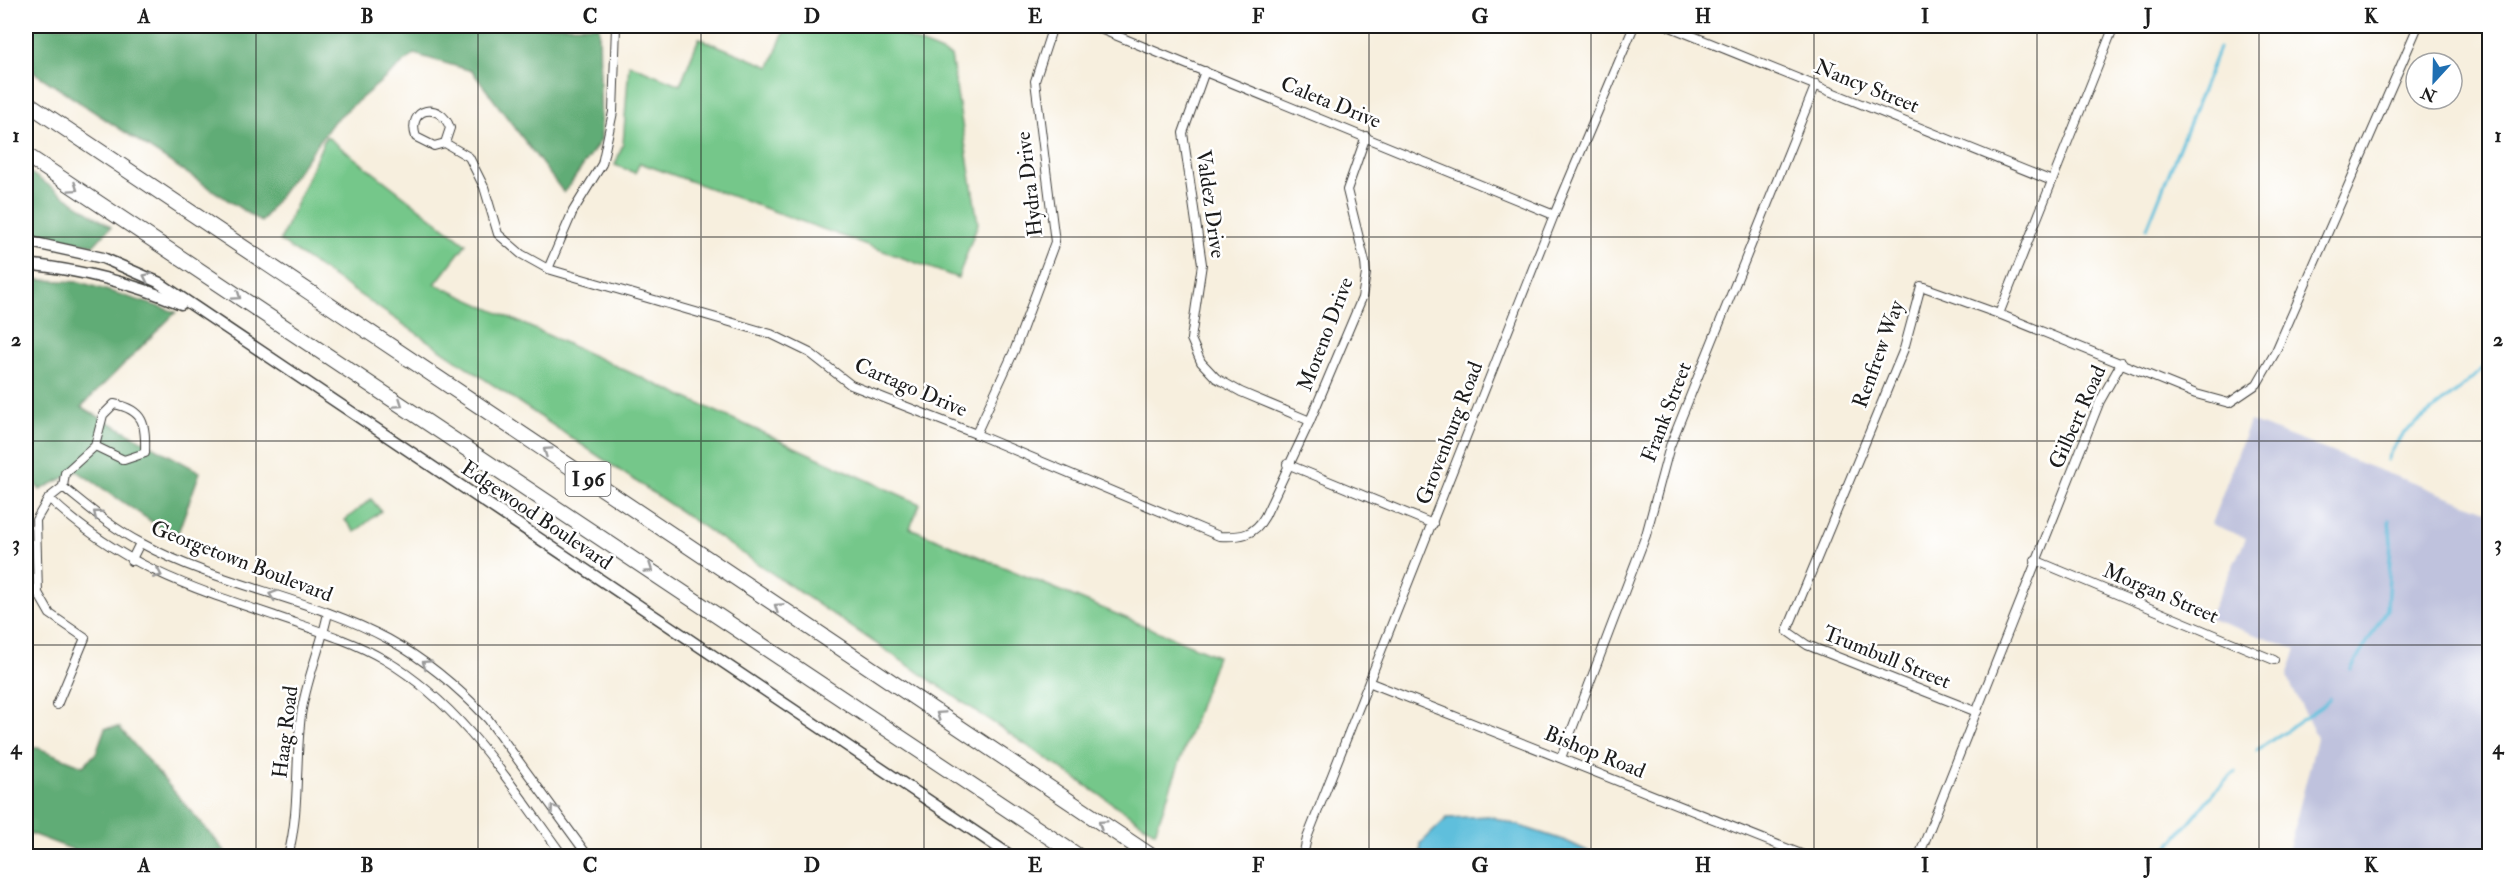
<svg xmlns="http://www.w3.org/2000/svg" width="2515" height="882" viewBox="0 0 2515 882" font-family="'IM FELL Double Pica',serif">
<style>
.industrial{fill:#bfc2dd}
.green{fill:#75c78a;stroke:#487253;stroke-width:1.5}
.forest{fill:#60ac76;stroke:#3e6449;stroke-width:1.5}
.water{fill:#5ebfdc;stroke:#3d6e7c;stroke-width:1.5}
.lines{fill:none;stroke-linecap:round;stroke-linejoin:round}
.stream{stroke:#5ebfdc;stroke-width:3}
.minor-casing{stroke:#3d3c39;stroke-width:10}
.tertiary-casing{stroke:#3d3c39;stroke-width:13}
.motorway-casing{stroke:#3d3c39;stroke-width:17}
.minor{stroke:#fff;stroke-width:8}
.tertiary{stroke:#fff;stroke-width:10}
.motorway{stroke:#fff;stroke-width:15}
.oneway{stroke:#999}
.grid{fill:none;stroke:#1c1c1c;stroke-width:1.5;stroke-opacity:0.55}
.labels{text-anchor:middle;stroke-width:5;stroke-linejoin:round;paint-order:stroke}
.shield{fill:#fff;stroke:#606060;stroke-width:1.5}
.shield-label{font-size:20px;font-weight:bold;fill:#1c1c1c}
.street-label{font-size:21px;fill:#1c1c1c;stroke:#fff}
.neatline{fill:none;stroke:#1c1c1c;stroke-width:2}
.grid-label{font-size:20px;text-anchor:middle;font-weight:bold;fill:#1c1c1c}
</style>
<rect width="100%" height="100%" fill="#fff"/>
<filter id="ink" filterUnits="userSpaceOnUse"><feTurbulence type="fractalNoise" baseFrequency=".0167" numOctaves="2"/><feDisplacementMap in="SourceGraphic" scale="12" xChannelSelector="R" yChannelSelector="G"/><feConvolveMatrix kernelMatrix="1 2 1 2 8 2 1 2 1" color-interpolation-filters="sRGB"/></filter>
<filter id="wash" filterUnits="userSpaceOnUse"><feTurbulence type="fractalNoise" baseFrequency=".008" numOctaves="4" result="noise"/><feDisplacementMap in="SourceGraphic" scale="24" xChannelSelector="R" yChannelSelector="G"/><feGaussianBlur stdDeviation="1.35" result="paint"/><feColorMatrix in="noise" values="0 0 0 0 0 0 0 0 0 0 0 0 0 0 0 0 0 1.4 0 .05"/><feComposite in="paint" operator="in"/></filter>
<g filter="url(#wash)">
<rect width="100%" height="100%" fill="#f7efde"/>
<!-- industrial -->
<path class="industrial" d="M2250 421 2489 512V856H2287L2317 738 2287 677 2296 649 2208 618 2246 538 2211 524Z"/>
<!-- green -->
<g class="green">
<path d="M786 26H880L951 56 978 223 958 278 640 163 635 173 615 165 623 144 629 64 680 85 699 38 770 67Z"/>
<path d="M326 136 466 244 435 284 920 504 910 528 1217 656 1155 832 280 241Z"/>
<path d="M371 499 381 511 355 532 345 520Z"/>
</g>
<!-- forest -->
<g class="forest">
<path d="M26 26H599L601 140 564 193 472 71 414 54 334 121 261 222 26 67Z"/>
<path d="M26 170 111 227 94 245 26 233Z"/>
<path d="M26 279 80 282 176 312 81 407 200 472 176 538 77 471 40 490 26 474Z"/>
<path d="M119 727 225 851 224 856H90L26 832V747L38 748 83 766 96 753 105 728Z"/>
</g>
<!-- water -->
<path class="water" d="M1489 816 1566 841 1598 856H1420L1421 843 1447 818Z"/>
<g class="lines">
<!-- stream -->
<g class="stream">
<path d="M2147 228 2219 48"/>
<path d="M2387 460 2392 449 2405 432 2460 389 2490 362"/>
<path d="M2351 669 2387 609 2391 542 2389 520"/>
<path d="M2257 750 2321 707 2330 698"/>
<path d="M2161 856 2215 791 2235 772"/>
</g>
</g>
</g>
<g filter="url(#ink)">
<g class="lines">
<!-- minor casing -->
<g class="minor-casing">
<g id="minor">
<path d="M1093 26 1554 215"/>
<path d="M1668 26 2052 181"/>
<path d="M1205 71 1183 133 1202 264 1191 339 1201 362 1216 378 1241 392 1310 421"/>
<path d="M445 143 450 128C440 100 406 108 416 137L434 146 445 143 469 157 484 187 498 234 521 254 548 269 771 334 810 353 851 385 976 434 1219 536C1241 537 1254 536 1265 516L1310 421 1362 298 1366 274 1365 262 1347 190 1366 136"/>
<path d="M548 269 573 211 602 164 613 112 616 26"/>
<path d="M1999 314 2114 26"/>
<path d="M976 434 1015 349 1055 242 1035 81 1053 26"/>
<path d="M1287 464 1433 524"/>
<path d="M63 487 65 473 95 446 124 460 145 453C146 424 144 410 114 404L103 415 95 446"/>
<path d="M49 498 36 520 38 593 50 614 85 638 57 705"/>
<path d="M2035 560 2274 660"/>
<path d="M131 561 140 543"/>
<path d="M1371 683 1806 856"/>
<path d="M1977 712 1807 645 1787 631 1904 349 1921 286 1999 314 2196 394 2229 403 2257 384 2276 351 2418 26"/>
<path d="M1561 758 1646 535 1670 446 1816 84"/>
<path d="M288 856C300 811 295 762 301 715 306 680 321 647 328 613"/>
<path d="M563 856C510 784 464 707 385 660 351 640 312 629 275 616 188 587 118 564 49 498L63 487C88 507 112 528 141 543 219 586 310 597 388 639 426 660 458 687 488 719L588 856"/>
<path d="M1303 856 1307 838 1554 215 1634 26"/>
<path d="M1919 856 2100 401 2122 362"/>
</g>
</g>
<!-- tertiary casing -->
<g class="tertiary-casing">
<g id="tertiary">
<path d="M26 241 103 258 158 282 1011 856"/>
<path d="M26 264C81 270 130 282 181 304"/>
</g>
</g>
<!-- motorway casing -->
<g class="motorway-casing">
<g id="motorway">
<path d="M26 102 1151 856"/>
<path d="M26 155 1078 856"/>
</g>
</g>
<!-- minor -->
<use href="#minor" class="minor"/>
<!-- tertiary -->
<use href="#tertiary" class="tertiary"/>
<!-- motorway -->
<use href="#motorway" class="motorway"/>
</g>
<!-- one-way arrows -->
<defs><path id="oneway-chevron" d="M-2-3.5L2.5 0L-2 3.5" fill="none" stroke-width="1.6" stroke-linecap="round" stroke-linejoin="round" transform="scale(1.5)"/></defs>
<g class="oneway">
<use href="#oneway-chevron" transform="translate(74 188) rotate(34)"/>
<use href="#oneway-chevron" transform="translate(147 277) rotate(-154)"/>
<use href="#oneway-chevron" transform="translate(237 296) rotate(34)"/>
<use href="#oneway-chevron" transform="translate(399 404) rotate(34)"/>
<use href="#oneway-chevron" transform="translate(547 451) rotate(-146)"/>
<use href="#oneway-chevron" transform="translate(97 514) rotate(-141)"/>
<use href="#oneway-chevron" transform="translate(649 569) rotate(34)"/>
<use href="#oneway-chevron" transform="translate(158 574) rotate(23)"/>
<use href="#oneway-chevron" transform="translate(273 595) rotate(-162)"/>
<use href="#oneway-chevron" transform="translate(778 607) rotate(-146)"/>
<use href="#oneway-chevron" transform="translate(426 664) rotate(-145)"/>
<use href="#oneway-chevron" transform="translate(940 715) rotate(-146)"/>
<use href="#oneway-chevron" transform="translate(554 809) rotate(-126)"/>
<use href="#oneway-chevron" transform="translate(1102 824) rotate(-146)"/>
</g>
</g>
<!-- grid -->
<path class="grid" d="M256 26V856M478 26V856M701 26V856M924 26V856M1146 26V856M1369 26V856M1591 26V856M1814 26V856M2037 26V856M2259 26V856M26 237H2490M26 441H2490M26 645H2490"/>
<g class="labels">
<!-- shield labels -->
<rect class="shield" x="565.5" y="462" width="45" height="34" rx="4.5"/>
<g class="shield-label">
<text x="588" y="486">I 96</text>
</g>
<!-- street labels -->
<g class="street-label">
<text transform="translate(1867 86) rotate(22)" y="7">Nancy Street</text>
<text transform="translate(1331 102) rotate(22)" y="7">Caleta Drive</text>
<text transform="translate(1029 184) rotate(-97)" y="7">Hydra Drive</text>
<text transform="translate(1211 204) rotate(82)" y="7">Valdez Drive</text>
<text transform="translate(1325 334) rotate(-69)" y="7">Moreno Drive</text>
<text transform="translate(1878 354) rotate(-70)" y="7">Renfrew Way</text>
<text transform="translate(911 387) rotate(23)" y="7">Cartago Drive</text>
<text transform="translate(1666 412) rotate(-69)" y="7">Frank Street</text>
<text transform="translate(2077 417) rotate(-66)" y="7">Gilbert Road</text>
<text transform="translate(1449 433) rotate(-69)" y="7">Grovenburg Road</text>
<text transform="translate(537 515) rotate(34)" y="7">Edgewood Boulevard</text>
<text transform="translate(242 561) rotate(21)" y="7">Georgetown Boulevard</text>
<text transform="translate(2161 593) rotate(23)" y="7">Morgan Street</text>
<text transform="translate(1887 657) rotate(22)" y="7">Trumbull Street</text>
<text transform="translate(285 732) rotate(-83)" y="7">Haag Road</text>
<text transform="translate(1595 752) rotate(22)" y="7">Bishop Road</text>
</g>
</g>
<!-- margin -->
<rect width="2515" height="882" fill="none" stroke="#fff" stroke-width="66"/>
<!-- north arrow -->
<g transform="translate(2434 81) rotate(202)"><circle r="28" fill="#ffffff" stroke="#a4a4a4" stroke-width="1.5"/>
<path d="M0-4.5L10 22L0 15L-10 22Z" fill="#1f6fb2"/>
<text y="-9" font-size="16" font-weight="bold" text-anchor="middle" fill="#1c1c1c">N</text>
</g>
<rect x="33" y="33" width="2449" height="816" class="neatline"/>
<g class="grid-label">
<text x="144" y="23">A</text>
<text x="367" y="23">B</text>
<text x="590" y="23">C</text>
<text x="812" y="23">D</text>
<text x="1035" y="23">E</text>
<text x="1258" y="23">F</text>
<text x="1480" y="23">G</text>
<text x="1703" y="23">H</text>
<text x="1925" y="23">I</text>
<text x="2148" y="23">J</text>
<text x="2371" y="23">K</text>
<text x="16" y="142">1</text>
<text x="2498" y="142">1</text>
<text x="16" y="346">2</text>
<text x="2498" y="346">2</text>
<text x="16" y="550">3</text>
<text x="2498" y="550">3</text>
<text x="16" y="754">4</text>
<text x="2498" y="754">4</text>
<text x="144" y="872">A</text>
<text x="367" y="872">B</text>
<text x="590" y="872">C</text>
<text x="812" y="872">D</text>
<text x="1035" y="872">E</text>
<text x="1258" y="872">F</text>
<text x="1480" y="872">G</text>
<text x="1703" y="872">H</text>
<text x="1925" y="872">I</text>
<text x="2148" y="872">J</text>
<text x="2371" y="872">K</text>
</g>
</svg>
